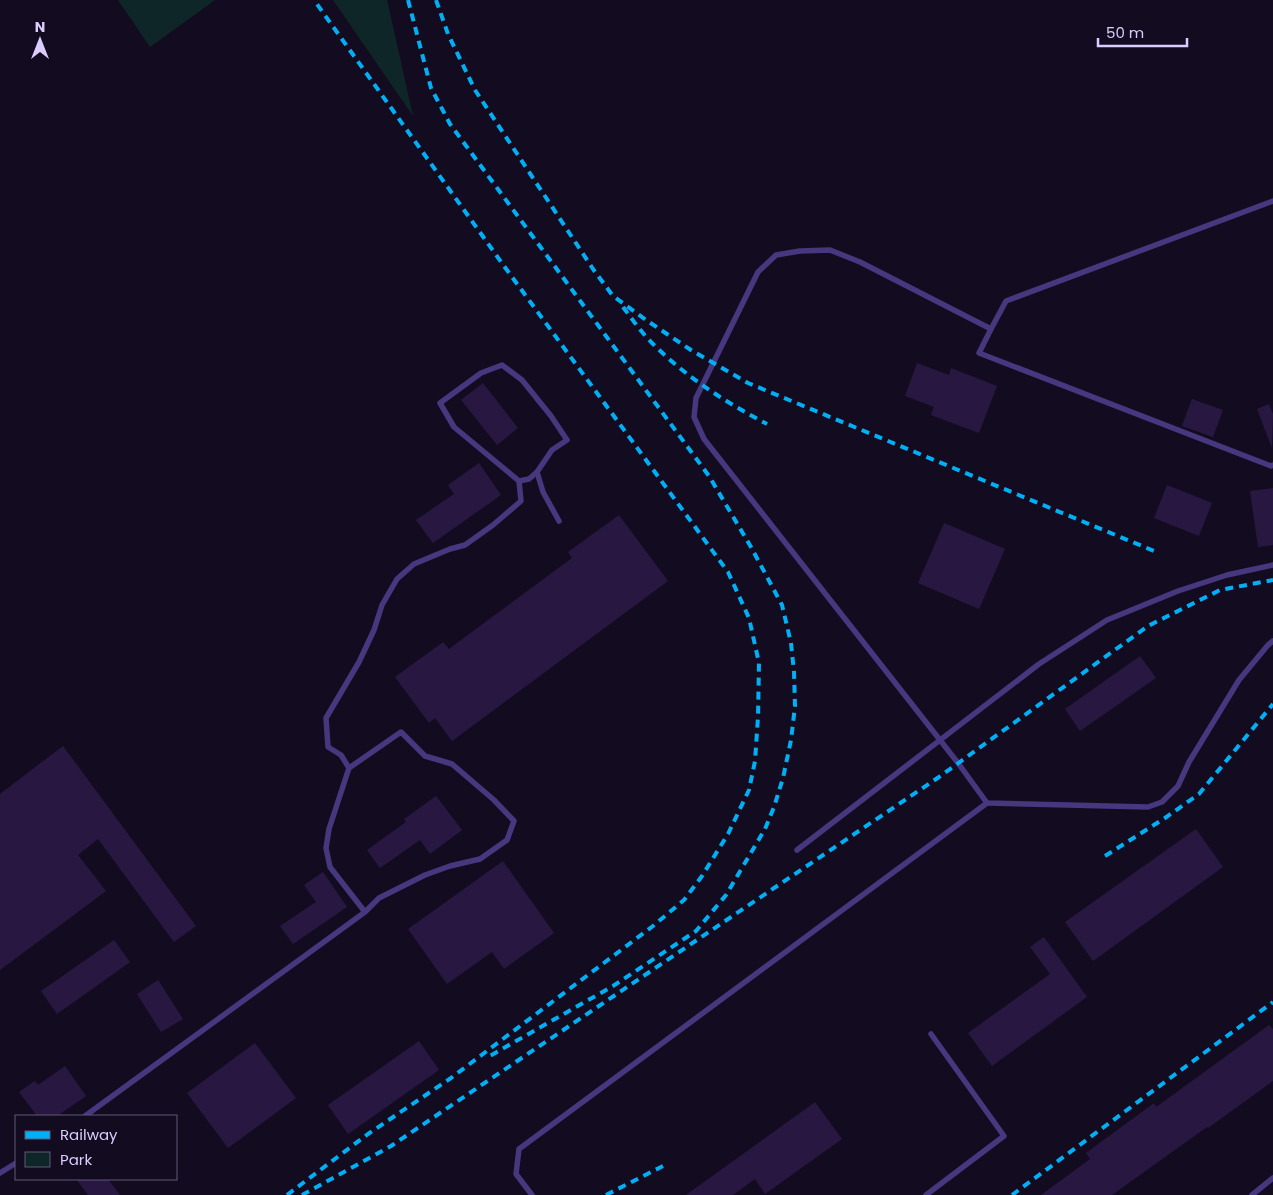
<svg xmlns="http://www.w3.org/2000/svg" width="1273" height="1195" viewBox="0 0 1273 1195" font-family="Poppins,sans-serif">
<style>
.green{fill:#0f2629}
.building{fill:#281841}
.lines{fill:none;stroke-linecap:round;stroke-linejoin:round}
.lane{stroke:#47377f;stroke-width:5.5}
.rail{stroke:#00b0f6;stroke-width:4;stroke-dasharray:8 6;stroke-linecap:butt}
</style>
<rect width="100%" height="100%" fill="#130c20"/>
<!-- green -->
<g class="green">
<path d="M118 0H215L150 47Z"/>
<path d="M333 0H387L413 116Z"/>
</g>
<!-- building -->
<g class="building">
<path d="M917 363 949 375 951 368 997 386 979 433 931 415 934 407 905 396Z"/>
<path d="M483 383 518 428 497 445 461 400Z"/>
<path d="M1192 399 1223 410 1213 437 1182 426Z"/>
<path d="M1269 404 1273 414 1272 448 1257 409Z"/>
<path d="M479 463 501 495 433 543 416 520 454 494 448 485Z"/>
<path d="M1167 485 1212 503 1199 536 1154 518Z"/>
<path d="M1273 488V545L1258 547 1250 491Z"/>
<path d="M619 515 668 581 452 741 435 718 429 723 395 677 443 642 449 649 572 558 568 552Z"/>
<path d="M944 523 1005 549 979 609 918 583Z"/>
<path d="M1140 656 1156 678 1080 731 1065 709Z"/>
<path d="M63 746 196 926 174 942 98 839 78 855 106 891 0 970V794Z"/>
<path d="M436 796 462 830 430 854 420 840 380 868 367 850 406 822 404 819Z"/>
<path d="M1196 829 1223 867 1093 961 1065 922Z"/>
<path d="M503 861 554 933 504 969 492 952 447 984 408 929Z"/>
<path d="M323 872 347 907 293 944 280 926 316 902 304 885Z"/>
<path d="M1044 937 1087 997 992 1066 968 1033 1050 974 1030 947Z"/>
<path d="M114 940 130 962 57 1014 41 991Z"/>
<path d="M158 980 183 1019 161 1032 137 994Z"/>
<path d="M1269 1025 1273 1029V1081L1208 1128 1207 1127 1112 1195H1041L1090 1159 1086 1153 1154 1103 1156 1107Z"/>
<path d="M419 1041 439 1070 348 1134 328 1105Z"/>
<path d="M255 1043 296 1098 228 1148 187 1093Z"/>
<path d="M65 1066 86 1096 57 1116H37L19 1092 35 1081 38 1085Z"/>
<path d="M815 1102 842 1139 765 1194 755 1179 733 1195H686Z"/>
<path d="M76 1179H108L120 1195H88Z"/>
</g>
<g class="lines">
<!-- lane -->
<g class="lane">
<path d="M991 329 1006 301 1273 201"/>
<path d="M1273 465 1271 466 979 353 991 329 860 262 830 250 800 251 776 255 758 272 696 398 694 417 704 439 958 763 987 803 1148 807 1162 802 1178 786 1189 762 1239 680 1268 645 1273 641"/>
<path d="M519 481 529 479 537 472"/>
<path d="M349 768 341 755 328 747 326 718 359 662 374 630 382 605 397 579 414 564 450 549 465 545 493 525 521 501 519 481 454 427 440 403 481 373 502 365 522 380 551 416 567 440 552 450 537 472 543 492 559 521"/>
<path d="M797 850 1039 664 1107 620 1178 591 1227 575 1273 565"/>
<path d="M85 1116 365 912 330 867 326 848 329 829 349 768 401 732 425 756 452 764 494 800 514 821 507 840 480 859 450 866 425 875 379 898 365 912"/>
<path d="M0 1173 16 1163"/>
<path d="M532 1195 516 1174 519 1149 987 803"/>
<path d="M926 1195 1004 1136 931 1034"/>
<path d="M1252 1195 1273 1178"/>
</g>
<!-- rail -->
<g class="rail">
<path d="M408 0 431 88 450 124 709 476 751 547 782 605 791 643 794 672 795 706 791 740 783 778 774 807 765 829 726 895 696 931 613 986 488 1057"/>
<path d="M436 0 448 34 475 90 593 269 613 296 646 320 691 350 748 383 1159 553"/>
<path d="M623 307C632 319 641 332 652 343 686 377 725 402 767 424"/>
<path d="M1105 856 1165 818 1199 794 1273 704"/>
<path d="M287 1195 368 1134 451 1078 653 926 684 900 702 876 728 834 749 790 755 761 758 717 759 663 749 618 728 572 504 266 314 0"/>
<path d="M302 1195 391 1146 939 777 1148 626 1220 590 1273 580"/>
<path d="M606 1195 663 1166"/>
<path d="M1012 1195 1273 1002"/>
</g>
</g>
<!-- legend -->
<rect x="15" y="1115" width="162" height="65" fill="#130c20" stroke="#635879"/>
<rect x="25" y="1131" width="25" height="8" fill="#00b0f6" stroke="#635879"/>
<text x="60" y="1140" font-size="15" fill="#dbcbff">Railway</text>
<rect x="25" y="1152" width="25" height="15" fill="#0f2629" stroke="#635879"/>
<text x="60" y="1165" font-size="15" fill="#dbcbff">Park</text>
<!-- north arrow -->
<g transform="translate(40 40)" stroke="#130c20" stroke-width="4" paint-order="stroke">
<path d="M0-4L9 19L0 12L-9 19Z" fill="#dbcbff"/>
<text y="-8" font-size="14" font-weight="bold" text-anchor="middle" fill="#dbcbff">N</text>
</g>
<!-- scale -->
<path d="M1098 38v8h89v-8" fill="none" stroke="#dbcbff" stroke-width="2.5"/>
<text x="1106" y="38" font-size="15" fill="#dbcbff" stroke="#130c20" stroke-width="4" paint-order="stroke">50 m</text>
</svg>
